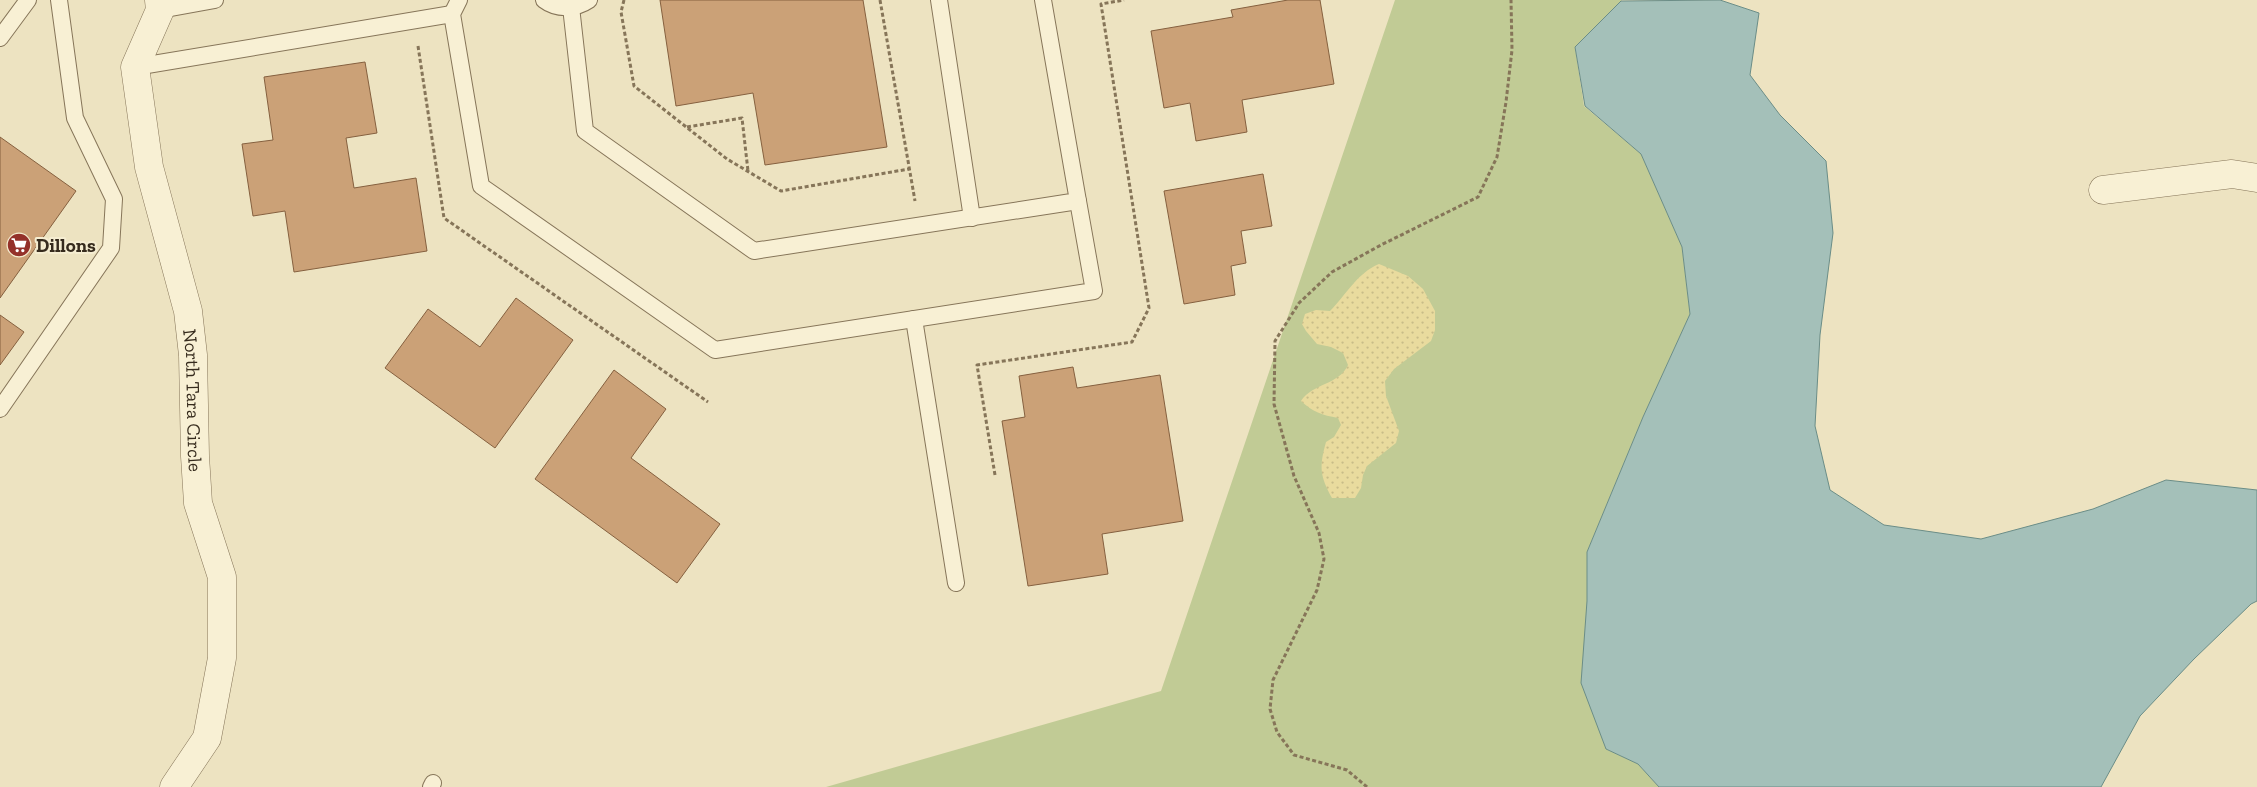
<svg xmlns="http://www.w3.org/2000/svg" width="2257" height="787" viewBox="0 0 2257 787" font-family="'Zilla Slab',serif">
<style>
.grass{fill:#c1cb95}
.sand{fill:url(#sand-dots)}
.water{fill:#a4c0b9;stroke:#6b8d87}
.building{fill:#cba177;stroke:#85603f}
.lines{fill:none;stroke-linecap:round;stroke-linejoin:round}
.lane-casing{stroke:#867559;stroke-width:18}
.street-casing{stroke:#867559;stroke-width:29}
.path{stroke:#867559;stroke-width:3;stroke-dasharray:4 2.5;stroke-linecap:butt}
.lane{stroke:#f8f0d4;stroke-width:16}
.street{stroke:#f8f0d4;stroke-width:28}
.labels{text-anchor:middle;stroke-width:4;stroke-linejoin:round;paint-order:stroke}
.poi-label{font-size:19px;font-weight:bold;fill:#362b1d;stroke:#f5edd1;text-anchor:start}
.street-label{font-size:19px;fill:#362b1d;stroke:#f5edd1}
</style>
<defs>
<pattern id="sand-dots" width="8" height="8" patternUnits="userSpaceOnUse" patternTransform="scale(1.25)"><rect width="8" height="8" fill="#e9db9e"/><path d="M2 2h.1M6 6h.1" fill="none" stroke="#c8bc88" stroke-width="1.8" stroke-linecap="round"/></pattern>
</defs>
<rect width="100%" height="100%" fill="#ede3c1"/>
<!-- grass -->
<path class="grass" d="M1395 0H1622L1575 47 1584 106 1641 154 1682 247 1690 314 1643 417 1587 552V601L1606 749 1638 764 1659 787H826L1161 691Z"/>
<!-- sand -->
<path class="sand" d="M1379 264 1408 276 1423 289 1435 311V330L1431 341 1394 369 1385 381 1386 396 1399 431 1396 443 1367 466 1363 475 1361 488 1355 498H1332C1320 476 1319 467 1326 442L1334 437 1341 425 1338 418C1322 415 1313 412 1301 401 1313 383 1339 385 1348 365L1343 353 1331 347 1317 344 1306 331 1302 324 1305 314 1316 310 1330 311C1346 295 1357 273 1379 264Z"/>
<!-- water -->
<path class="water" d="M1720 0 1759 13 1750 75 1780 115 1826 161 1833 233 1820 335 1815 426 1830 490 1884 525 1981 539 2093 509 2166 480 2257 490V601L2251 604 2194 659 2140 716 2101 787H1659L1638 764 1606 749 1581 683 1587 601V552L1643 417 1690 314 1682 247 1641 154 1585 106 1575 47 1621 1Z"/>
<!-- building -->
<g class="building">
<path d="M660 0H863L887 147 765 165 753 93 676 106Z"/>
<path d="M1288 0H1320L1334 84 1242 100 1247 132 1196 141 1190 103 1164 108 1151 31 1233 17 1231 10Z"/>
<path d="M365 62 377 133 346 138 354 188 416 178 427 251 294 272 285 211 253 216 242 144 273 140 264 77Z"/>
<path d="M0 137 76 191 0 298Z"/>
<path d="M1263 174 1272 226 1241 231 1246 263 1231 266 1235 295 1184 304 1164 191Z"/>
<path d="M516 298 573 340 495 448 385 368 428 309 480 347Z"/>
<path d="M0 315 24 332 0 365Z"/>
<path d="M1073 367 1077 388 1160 375 1183 521 1102 534 1108 574 1028 586 1002 421 1025 417 1019 376Z"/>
<path d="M614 370 666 409 631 458 720 524 677 583 535 479Z"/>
</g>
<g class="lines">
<!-- lane casing -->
<g class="lane-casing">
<g id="lane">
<path d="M459 0 452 14 481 186 715 350 1094 291 1078 201"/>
<path d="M544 0C557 10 576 9 589 0"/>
<path d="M939 0 972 218"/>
<path d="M571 7 585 131 754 251 1078 201 1043 0"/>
<path d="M160 10 215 0"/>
<path d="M0 38 28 0"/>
<path d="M135 67 452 14"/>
<path d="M914 319 956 583"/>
<path d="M0 409 111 248 114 199 75 118 59 0"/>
<path d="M431 787 433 783"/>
</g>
</g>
<!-- street casing -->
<g class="street-casing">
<g id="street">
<path id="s1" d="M159 0 160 10 135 67 149 167 188 311 193 355 195 456 198 503 222 577V658L207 738 174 787"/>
<path d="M2103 190 2232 174 2257 178"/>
</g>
</g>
<!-- path -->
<g class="path">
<path d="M624 0 621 12 634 86 727 159 781 191 909 169"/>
<path d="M880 0 915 201"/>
<path d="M418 46 444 218 708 402"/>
<path d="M687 127 742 118 748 171"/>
<path d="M995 475 977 365 1132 342 1149 308 1101 4 1124 0"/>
<path d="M1367 787 1347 770 1294 755 1277 732 1270 709 1273 680 1317 590 1324 559 1319 533 1294 476 1274 404 1275 341 1299 303 1332 272 1381 245 1478 197 1497 157 1506 102 1512 50 1511 0"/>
</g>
<!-- lane -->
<use href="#lane" class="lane"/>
<!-- street -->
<use href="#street" class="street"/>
</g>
<!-- icons -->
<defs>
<g id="supermarket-disc" transform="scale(1.25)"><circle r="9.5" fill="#94312a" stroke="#f5edd1"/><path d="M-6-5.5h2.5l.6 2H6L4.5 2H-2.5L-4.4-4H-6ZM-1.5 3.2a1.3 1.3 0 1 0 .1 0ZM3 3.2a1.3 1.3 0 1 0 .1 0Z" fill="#fff"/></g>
</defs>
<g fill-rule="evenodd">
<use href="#supermarket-disc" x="19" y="245"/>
</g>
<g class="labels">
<!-- poi labels -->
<g class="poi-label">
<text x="36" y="252">Dillons</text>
</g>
<!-- street labels -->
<g class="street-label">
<text dy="7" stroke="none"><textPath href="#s1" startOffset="412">North Tara Circle</textPath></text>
</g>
</g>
</svg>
